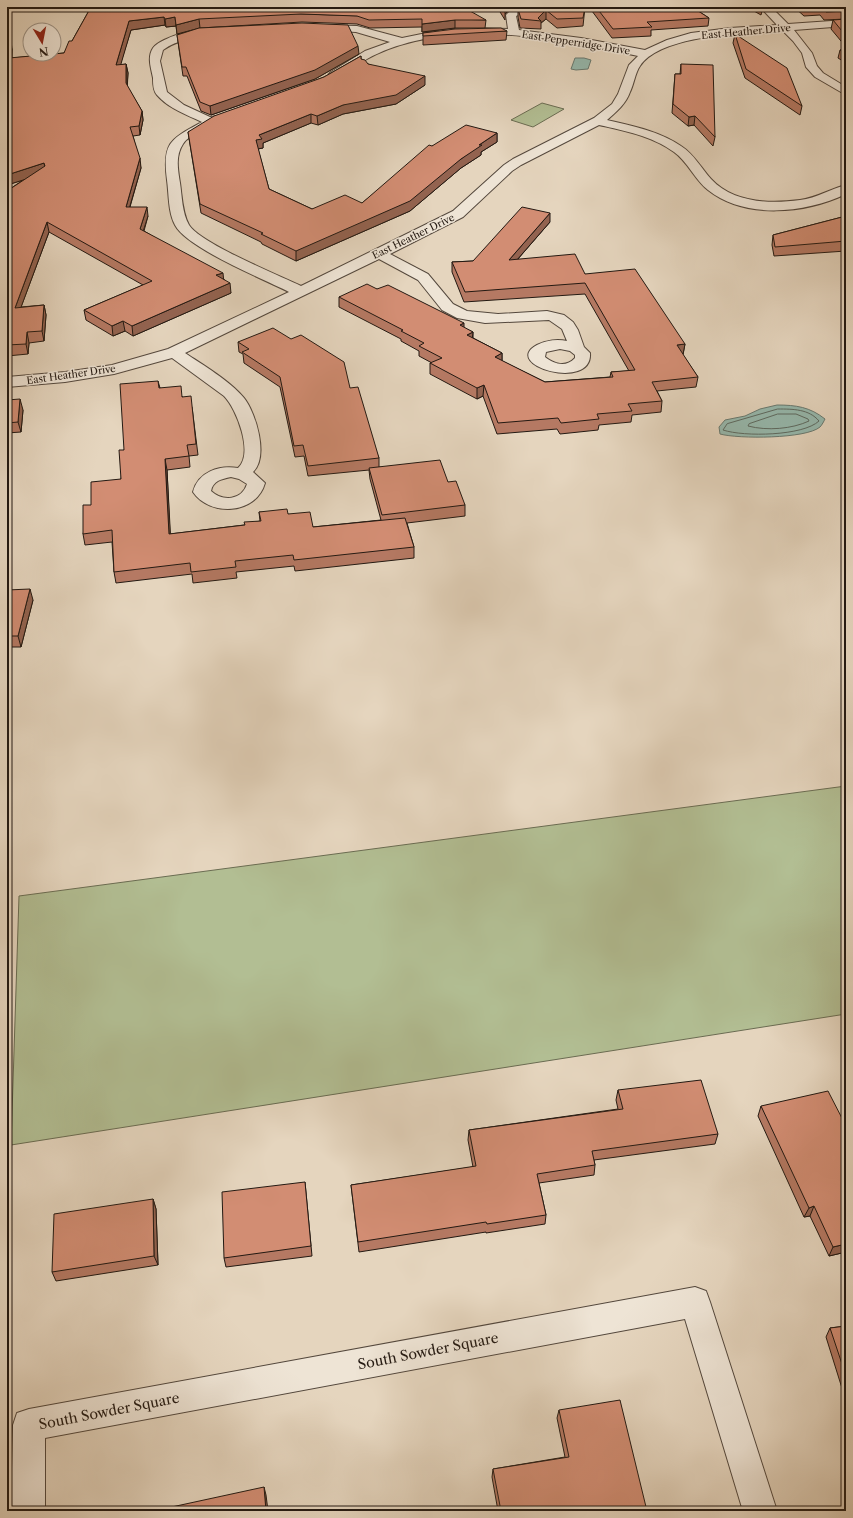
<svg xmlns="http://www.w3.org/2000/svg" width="853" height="1518" viewBox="0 0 853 1518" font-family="'Libre Caslon Text',serif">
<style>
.green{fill:#b2be93;stroke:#6a6c52}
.water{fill:#96b9ae;stroke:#687970}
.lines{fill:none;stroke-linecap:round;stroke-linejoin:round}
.shore{stroke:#5c6960;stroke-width:1}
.street-casing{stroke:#54483d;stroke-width:2}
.street{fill:#eee4d5;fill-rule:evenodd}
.wall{fill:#b57963;stroke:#231912}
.shaded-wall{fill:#936350;stroke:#231912}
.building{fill:#d28d73;stroke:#231912}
.labels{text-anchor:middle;stroke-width:3;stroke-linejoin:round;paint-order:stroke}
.far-street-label{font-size:10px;fill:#231912;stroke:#eee4d5}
.near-street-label{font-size:14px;fill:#231912;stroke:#eee4d5}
</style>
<rect width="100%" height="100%" fill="#e5d5be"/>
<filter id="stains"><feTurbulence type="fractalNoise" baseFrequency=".005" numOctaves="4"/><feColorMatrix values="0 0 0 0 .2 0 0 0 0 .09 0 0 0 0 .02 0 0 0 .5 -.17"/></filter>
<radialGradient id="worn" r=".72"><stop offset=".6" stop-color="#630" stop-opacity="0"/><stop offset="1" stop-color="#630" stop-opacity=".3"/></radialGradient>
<!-- green -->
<g class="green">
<path d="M542 103 564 109 533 127 511 120Z"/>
<path d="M846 786V1014L11 1145 19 896Z"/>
</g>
<!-- water -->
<g class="water">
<path d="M575 58H584L591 60 588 69 576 70 571 69Z"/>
<path d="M777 405C796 405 810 407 825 419 824 421 822 425 820 427 806 439 738 439 720 434L719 427 725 420 745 416 760 409Z"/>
</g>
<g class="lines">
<!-- shore -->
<g class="shore">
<path d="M778 409C793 409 809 409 819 421 803 436 744 437 723 430L727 424Z"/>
<path d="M778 414H796L808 419 809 421C792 429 767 431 748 426L749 424Z"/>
</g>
<!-- street casing -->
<g class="street-casing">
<g id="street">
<path d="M520 7H535L534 9 516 16 519 30 581 38 645 50 667 40 691 33 730 28 777 25 760 7H771L788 24 846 20V26L794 30 812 53 817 66 823 73 846 87V95L815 77 806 67 802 53 793 41 783 31C748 33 661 34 640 66 635 73 634 84 630 92 626 104 616 112 607 120 633 126 659 131 681 146 694 154 701 168 711 179 733 203 770 204 800 200 817 198 830 189 846 185V194C806 213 746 220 708 190 695 180 688 162 674 152 652 136 625 131 599 125L521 165 512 171 463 217 390 254 428 274 453 304 467 311 498 314 547 311 564 315 573 322 578 330 584 347 590 353C593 392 500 365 537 345 546 340 558 339 567 341L562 329 549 320 485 323 457 318 442 310 418 280 379 259 185 353C203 365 230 381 244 398 256 413 269 457 253 472L265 483C256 515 210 517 193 492 198 472 219 465 238 468 254 454 237 409 224 396L172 358 114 374 65 382 7 387V377L65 372 112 365 168 349 289 292C263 279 187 248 175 225 168 212 169 194 167 180 162 142 171 139 202 122 187 115 168 108 157 95 153 91 153 83 153 78 151 68 147 57 153 48 160 38 205 23 212 32L211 34C193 39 178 39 163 50L160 61 167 92 184 105 210 117 219 116 221 119C213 131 191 131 183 144 175 156 178 170 180 183 182 196 182 213 189 225 200 243 278 275 301 286L453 211 504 165 513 159 594 118 612 104 618 94 629 65 638 56C566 41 488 24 415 41 398 45 381 51 367 59 357 65 346 75 335 77L329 74 331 72 365 51 390 42 356 32 319 30 314 27 315 25 357 26 402 38 446 29 479 28 508 29 506 15 511 10ZM560 349 570 351 575 355V358C566 368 554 364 545 357L546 352ZM231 477 239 479 247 484C242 500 223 502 211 491 213 481 221 479 231 477Z"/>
<path d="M695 1287 706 1291 710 1302 777 1511H743L685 1319 45 1438V1511H11L13 1425 17 1413 29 1409Z"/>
</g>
</g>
<!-- street -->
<use href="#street" class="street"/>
</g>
<!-- wall -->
<g class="wall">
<path d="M91 7 486 20 485 28H455L422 32V27L370 28 357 24 302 22 200 28 177 34 176 26 166 27 165 25 131 30 120 65 126 64 128 73 127 86 142 111 143 120 140 135 133 136 141 168 130 207 148 216 144 231 224 279 231 293 133 336 125 331 113 336 86 320 84 310 143 285 49 232 21 307 44 305 46 315 44 341 29 343 28 354 7 356V191L23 180 7 185V41L12 49V58L64 53 72 41Z"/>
<path d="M497 7H516L510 9 505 14V20Z"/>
<path d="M523 7H585L583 26 557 28 546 19 541 23V29L520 28 518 17V9Z"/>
<path d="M589 7H692L709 18 708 26 651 30V36L612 38Z"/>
<path d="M747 7H763L761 15Z"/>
<path d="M794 7H845L846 8V19L824 20 820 15 804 16Z"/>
<path d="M846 19V47L831 29 833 20Z"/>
<path d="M507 31 506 40 423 45V33Z"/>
<path d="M735 34 802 106 800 115 745 78 733 43Z"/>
<path d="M177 35 359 54 315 79 211 115 201 111 187 76H183Z"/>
<path d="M840 50H846V63L838 58Z"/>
<path d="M361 56V59L368 64 425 85 396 104 343 114 318 125 311 123 263 143V148L258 149 269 189 312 209 362 203 432 146 497 133V142L481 152V155L461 168 410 211 296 261 262 244 261 242 201 213 188 132 324 77Z"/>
<path d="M681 64 715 137 713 146 694 125 688 126 672 113 675 74H680Z"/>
<path d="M846 216V251L774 256 772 245 773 235Z"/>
<path d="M550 222 518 259 585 274 685 344 683 355 698 377 696 387 657 391 662 401 661 412 632 415 631 422 599 425 598 430 560 434 557 429 497 434 483 396 477 399 430 374V363H432L419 356V351L401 341V339L339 307V297L377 289 473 332V338L502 353V361L545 382 610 377 611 372 629 371 585 294 464 302 452 272V262L473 261Z"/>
<path d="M238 342 350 388 379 458V467L448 482 465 505V516L407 523 414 547V558L295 571 294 566 236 572 237 578 193 583 192 574 116 583 114 572 112 542 85 545 83 534 91 505 121 479 124 450 158 381 160 388 183 397 192 407 198 455 189 456 190 467 167 470 170 534 244 525 260 521 259 512 288 514 313 527 381 520 370 479 369 470 308 476 304 456 295 457 280 387 244 363 243 354 239 352Z"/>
<path d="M7 400 23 410 21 432 7 433Z"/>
<path d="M7 590 33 600 21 647H7Z"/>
<path d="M618 1090 718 1134 715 1144 594 1160 595 1165 594 1175 539 1183 546 1215 545 1224 486 1233V1232L359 1252 351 1185 473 1167 468 1140 469 1130 618 1109 616 1100Z"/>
<path d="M761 1106 846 1252 829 1256 810 1216 804 1217 758 1116Z"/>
<path d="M305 1182 312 1256 226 1267 224 1258Z"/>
<path d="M153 1199 156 1209 158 1265 56 1281 52 1272Z"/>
<path d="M846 1326V1401L826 1337 830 1328Z"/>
<path d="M559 1410 647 1511H498L492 1477 493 1469 565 1457 557 1418Z"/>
</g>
<!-- shaded-wall -->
<g class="shaded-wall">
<path d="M505 7H516L510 9 505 14Z"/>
<path d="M546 10V19L541 23V21L538 18Z"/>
<path d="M164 17 165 25 131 30 118 74 116 65 129 21Z"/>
<path d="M175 17 176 26 166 27 165 19Z"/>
<path d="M199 19 200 28 177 34 176 25Z"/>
<path d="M455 20V28L422 32V24Z"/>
<path d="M11 41 12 49 11 67 9 58Z"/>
<path d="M358 46 359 54 315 79 211 115 210 106Z"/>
<path d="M126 64 128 73 127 92 126 83Z"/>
<path d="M425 76V85L396 104 343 114 318 125 317 116 343 105Z"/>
<path d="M142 111 143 120 140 135 139 126Z"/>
<path d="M311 114V123L263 143V148L257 149 256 140 259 135Z"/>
<path d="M695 116 694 125 688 126 689 117Z"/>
<path d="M497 133V142L481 152V155L461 168 410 211 296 261V251L461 159 479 145Z"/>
<path d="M140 158 141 168 127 216 126 207Z"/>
<path d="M44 163 46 173 7 185V175Z"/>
<path d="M147 207 148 216 141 238 140 229Z"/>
<path d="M550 213V222L509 269V260Z"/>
<path d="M47 222 49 232 17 318 15 308Z"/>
<path d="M223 273 224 283 216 275Z"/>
<path d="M230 283 231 293 133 336 132 326Z"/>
<path d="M44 305 46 315 44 341 42 331Z"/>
<path d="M123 321 125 331 113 336 112 326Z"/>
<path d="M464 323V333L460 325Z"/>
<path d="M27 332 29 343 28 354 26 344Z"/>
<path d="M473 332 472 342 467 335Z"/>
<path d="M685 344 683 354 675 355 677 345Z"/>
<path d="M502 353V363L495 357Z"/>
<path d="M484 385 483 396 477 399V388Z"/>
<path d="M20 399 23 410 21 432 18 422Z"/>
<path d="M165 459 167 470 171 545 169 534Z"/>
<path d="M30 589 33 600 21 647 18 636Z"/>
<path d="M153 1199 156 1209 158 1265 154 1256Z"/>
<path d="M814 1206 810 1216 804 1217 809 1208Z"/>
<path d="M846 1244V1252L829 1256 833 1247Z"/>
<path d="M264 1487 266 1495 268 1511H266Z"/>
</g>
<!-- building -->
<g class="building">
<path d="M91 7H463L486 20H455L422 24V19L369 20 357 16 301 14 199 19 176 25 175 17 165 19 164 17 129 21 116 65 126 64V83L142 111 139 126 130 127 140 158 126 207H147L140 229 223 273 216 275 230 283 132 326 123 321 112 326 84 310 152 281 47 222 15 308 44 305 42 331 27 332 26 344 7 345V191L45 166 44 163 7 175V41H11L9 58 64 53 69 41H72Z"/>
<path d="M503 7H505V11Z"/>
<path d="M523 7H585L583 18 557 19 546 10 538 18 541 21 521 19 518 9Z"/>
<path d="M596 7H692L709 18 647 22 652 27 613 29Z"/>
<path d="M805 7H818L806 8Z"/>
<path d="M822 7H845L846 8V11L826 12Z"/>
<path d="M846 19V36L833 20Z"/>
<path d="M302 23 348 25 358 46 315 70 210 106 200 102 186 67H182L177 35 199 28Z"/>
<path d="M501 28 507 31 423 36V33L455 29Z"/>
<path d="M735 34 787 68 802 106 746 69Z"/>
<path d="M840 50H846V53Z"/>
<path d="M361 56V59L365 60 368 64 425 76 396 95 343 105 317 116 311 114 259 135 262 139 256 140 269 189 312 209 345 195 362 203 429 145 432 146 466 125 497 133 479 145H482L461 159 410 201 296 251 261 234 263 233 200 204 188 132 214 116 324 77Z"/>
<path d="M681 64 713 65 715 137 695 116 689 117 673 104 675 74H681Z"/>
<path d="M522 207 550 213 509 260 575 254 585 274 635 269 685 344 677 345 698 377 652 382 662 401 628 404 632 411 597 414 599 419 561 423 558 418 498 423 484 385 477 388 430 363 442 358 419 346 424 343 401 331 403 330 339 297 367 284 377 289 388 285 464 323 460 325 473 332 467 335 502 353 495 357 545 382 613 377 611 372 635 370 585 283 465 292 452 262 473 261Z"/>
<path d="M846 216V241L775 247 773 235Z"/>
<path d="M273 328 291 339 301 335 344 362 350 388 358 387 379 458 308 466 303 445 294 446 280 377 242 352 249 349 238 342Z"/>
<path d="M158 381 159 388 181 386 182 397 191 396 196 444 187 445 189 456 165 459 169 534 245 525 244 522 261 521 259 512 287 509 288 514 310 512 313 527 405 518 414 547 294 560 293 555 235 561 236 567 191 572 190 563 114 572 112 530 83 534V505H91V482L121 479 119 450H124L120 384Z"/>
<path d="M20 399 18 422 7 423V400Z"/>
<path d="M440 460 448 482 456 481 465 505 382 515 369 468Z"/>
<path d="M30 589 18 636H7V590Z"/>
<path d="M701 1080 718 1134 592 1151 595 1165 537 1174 546 1215 487 1224 486 1222 358 1242 351 1185 476 1166 469 1130 623 1109 618 1090Z"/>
<path d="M828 1091 846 1126V1244L833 1247 814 1206 809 1208 761 1106Z"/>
<path d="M305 1182 311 1246 224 1258 222 1192Z"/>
<path d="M153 1199 154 1256 52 1272 54 1214Z"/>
<path d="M846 1326V1376L830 1328Z"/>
<path d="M620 1400 647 1511H501L493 1469 569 1457 559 1410Z"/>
<path d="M264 1487 266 1511H167V1508Z"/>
</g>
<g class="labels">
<!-- far-street labels -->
<g class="far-street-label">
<text transform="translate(746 31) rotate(-5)" y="4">East Heather Drive</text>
<text transform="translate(576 42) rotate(9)" y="4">East Pepperridge Drive</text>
<text transform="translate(413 236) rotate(-26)" y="4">East Heather Drive</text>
<text transform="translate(71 374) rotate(-8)" y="4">East Heather Drive</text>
</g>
<!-- near-street labels -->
<g class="near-street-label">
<text transform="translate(428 1351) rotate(-11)" y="5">South Sowder Square</text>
<text transform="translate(109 1411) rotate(-11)" y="5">South Sowder Square</text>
</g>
</g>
<!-- margin -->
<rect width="853" height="1518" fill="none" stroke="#e5d5be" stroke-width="24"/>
<rect x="8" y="8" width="837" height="1502" fill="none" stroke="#231912" stroke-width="2"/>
<rect x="12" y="12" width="829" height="1494" fill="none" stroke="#231912"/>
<!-- north arrow -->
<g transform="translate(42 42) rotate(170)"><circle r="19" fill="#eee4d5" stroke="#9d9387"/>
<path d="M0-3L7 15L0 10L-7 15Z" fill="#8f2418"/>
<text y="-6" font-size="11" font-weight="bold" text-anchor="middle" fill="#231912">N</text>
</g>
<rect width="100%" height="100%" filter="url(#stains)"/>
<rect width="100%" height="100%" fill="url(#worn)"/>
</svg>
